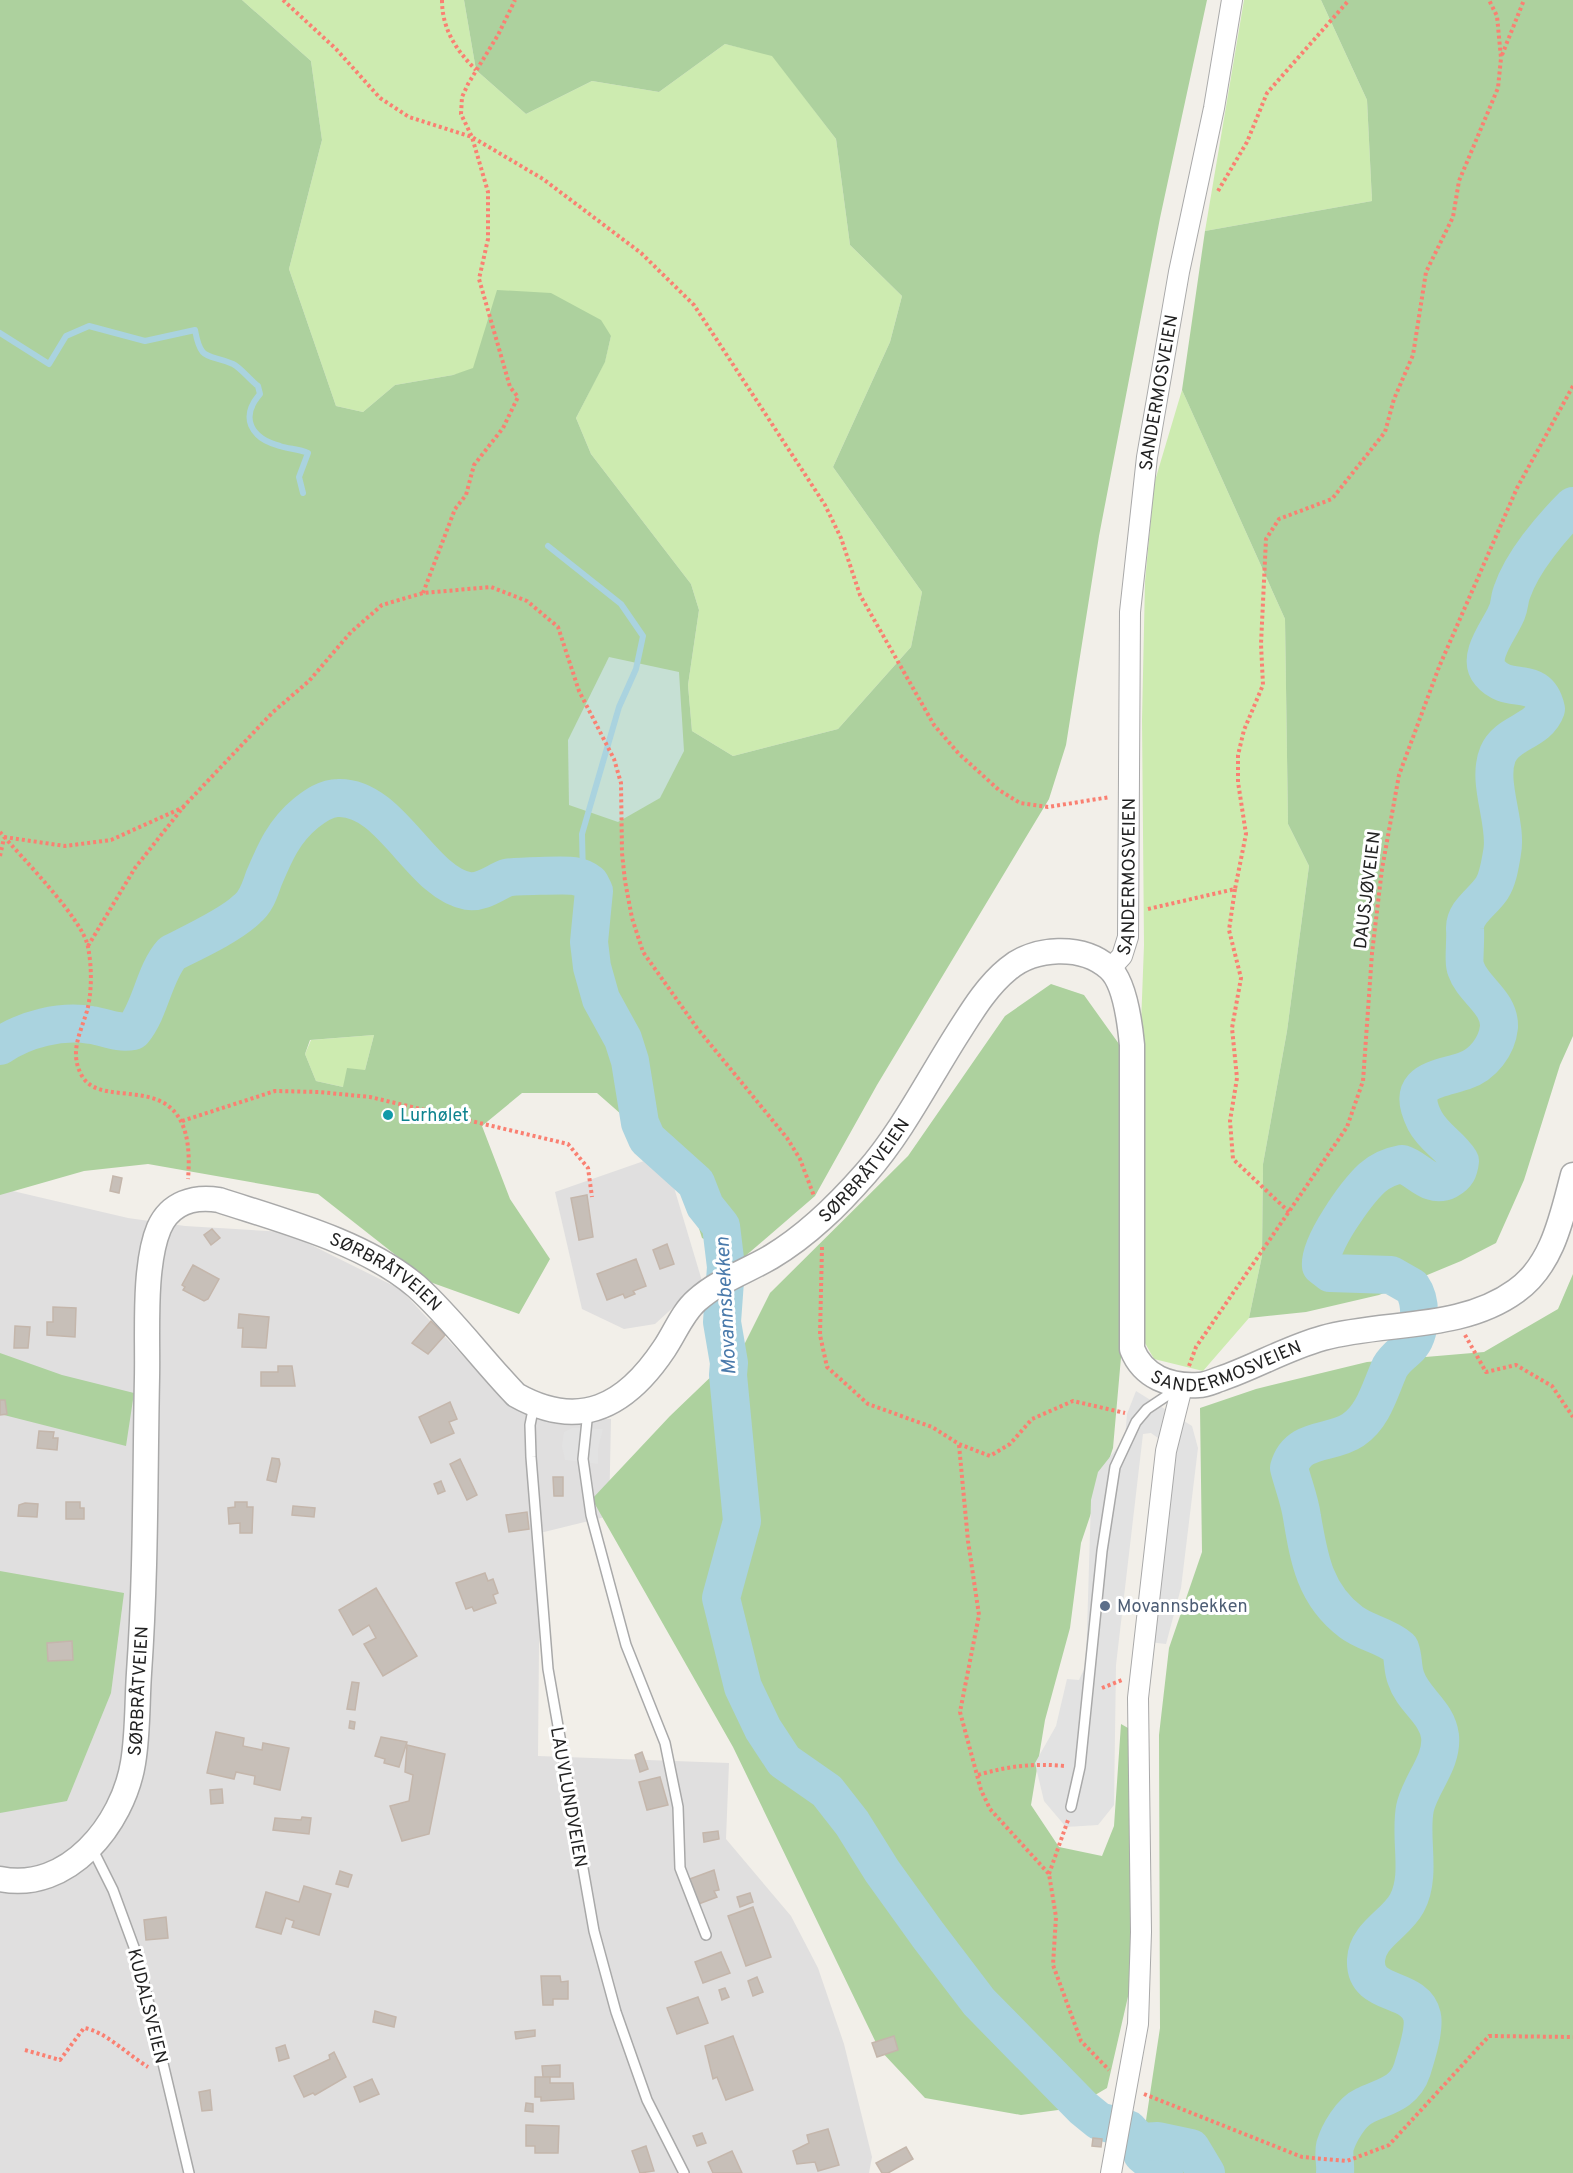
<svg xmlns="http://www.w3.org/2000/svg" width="1573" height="2173" viewBox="0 0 1573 2173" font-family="Overpass,sans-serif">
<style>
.residential{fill:#e0dfdf}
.grass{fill:#cdebb0}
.forest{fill:#add19e;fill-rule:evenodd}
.wetland{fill:#c6e0d4}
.parking{fill:#e2e2e2}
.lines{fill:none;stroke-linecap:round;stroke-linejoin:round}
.stream{stroke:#aad3df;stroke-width:6}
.river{stroke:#aad3df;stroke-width:38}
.building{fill:#c7bfb8;stroke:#c4b6ab;stroke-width:1.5}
.service-casing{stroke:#a9a9a9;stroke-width:12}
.minor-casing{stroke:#a9a9a9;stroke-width:22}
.tertiary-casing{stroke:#a9a9a9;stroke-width:27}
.path{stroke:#fa8072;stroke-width:4;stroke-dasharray:3 3;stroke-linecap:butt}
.service{stroke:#fff;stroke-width:9}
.minor{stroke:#fff;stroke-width:20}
.tertiary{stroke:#fff;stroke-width:24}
.culture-dot{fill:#0f9aa8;stroke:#fff;stroke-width:2}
.service-dot{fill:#5c6f8a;stroke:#fff;stroke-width:2}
.labels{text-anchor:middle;stroke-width:6;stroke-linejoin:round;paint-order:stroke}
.street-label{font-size:18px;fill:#222;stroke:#fff}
.culture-label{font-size:18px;fill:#0d838f;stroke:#fff;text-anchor:start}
.service-label{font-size:18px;fill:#4e5e75;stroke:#fff;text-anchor:start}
.water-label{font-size:20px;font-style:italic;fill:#4a7aab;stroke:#fff}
</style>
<rect width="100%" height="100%" fill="#f2efe9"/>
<!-- residential -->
<g class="residential">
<path d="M664 1154 702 1281 655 1324 624 1329 582 1309 555 1192Z"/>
<path d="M0 1188 128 1218 185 1226 285 1232 400 1289 497 1392 524 1411 554 1421 611 1419 609 1516 540 1533 538 1756 729 1763 726 1839 791 1916 818 1968 844 2044 872 2157 869 2173H0Z"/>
</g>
<!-- grass -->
<g class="grass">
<path d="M242 0H464L476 70 526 114 592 81 659 92 725 44 772 55 836 139 850 245 902 296 890 342 833 467 922 592 911 647 838 729 733 756 692 731 688 685 699 610 691 584 591 454 576 418 605 361 611 336 453 375 395 385 363 412 336 406 289 269 322 140 311 61Z"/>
<path d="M1244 0H1321L1367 100 1372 201 1205 231Z"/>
<path d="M1182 390 1285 619 1288 824 1309 866 1287 1031 1263 1164 1262 1256 1249 1318 1203 1371 1154 1359 1141 1336V1025L1144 945 1142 720 1145 582 1154 484Z"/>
<path d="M374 1035 365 1070 343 1087 316 1081 305 1054 311 1040Z"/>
</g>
<!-- forest -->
<g class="forest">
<path d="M0 0H242L311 61 322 140 289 269 336 406 363 412 395 385 453 375 473 368 497 290 551 293 601 320 611 336 605 362 576 418 591 454 691 584 699 610 688 685 692 731 733 756 838 729 911 647 922 592 833 467 890 342 902 296 850 245 836 139 772 56 725 44 659 92 592 81 526 114 476 70 464 0H1207L1160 218 1099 536 1066 745 1049 799 877 1085 815 1196 743 1258 702 1238 679 1165 597 1093H522L482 1126 510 1199 550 1259 519 1314 430 1282 318 1194 148 1164 84 1171 0 1195ZM374 1035 365 1070 347 1068 343 1087 316 1081 305 1054 310 1040Z"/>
<path d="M1321 0H1573V1036L1560 1065 1524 1180 1496 1243 1461 1261 1379 1295 1306 1312 1249 1318 1262 1256 1263 1164 1287 1031 1309 866 1288 824 1285 619 1182 390 1205 231 1372 201 1367 100Z"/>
<path d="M1051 984 1084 995 1119 1044 1122 1346 1113 1448 1081 1543 1070 1628 1045 1720 1031 1805 1059 1847 1102 1856 1114 1826 1121 1724 1135 1732V1966L1107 2088 1073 2108 1021 2115 925 2098 879 2049 733 1747 592 1499 670 1416 744 1345 770 1293 908 1156 1005 1016Z"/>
<path d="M1573 1274V2173H1138L1160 2028 1159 1735 1169 1648 1202 1552 1200 1408 1256 1389 1367 1362 1484 1352 1558 1309Z"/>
<path d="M0 1353 62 1375 134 1393 126 1446 0 1414Z"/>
<path d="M0 1571 124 1593 111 1693 67 1801 0 1813Z"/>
</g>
<!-- wetland -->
<path class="wetland" d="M609 657 679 672 684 751 660 798 618 822 569 805 568 740Z"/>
<!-- parking -->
<g class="parking">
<path d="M1136 1391 1192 1426 1198 1448 1181 1588 1166 1644 1149 1642 1147 1625 1158 1438 1151 1433 1143 1434 1116 1665 1114 1805 1098 1825 1066 1827 1044 1801 1035 1763 1056 1726 1067 1679 1079 1680 1086 1665 1091 1500 1098 1472 1125 1438 1127 1414Z"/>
<path d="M572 1428 603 1429 598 1448V1464L565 1460 562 1446 564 1432Z"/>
</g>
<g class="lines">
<!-- stream -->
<g class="stream">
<path d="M0 333 49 364 66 336 89 326 145 341 195 330C201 363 208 353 233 364 241 368 250 380 258 386L260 394C240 417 250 438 280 446 289 449 299 449 308 453L299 477 303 493"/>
<path d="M548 546 621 604 643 636 636 669 619 707 582 834 583 878"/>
</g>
<!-- river -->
<g class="river">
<path d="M0 1046C25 1029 61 1020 91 1025 106 1027 117 1034 133 1031 151 1009 154 973 172 953 194 942 231 925 247 909 257 901 260 889 264 878 275 852 284 831 306 813 315 806 326 798 338 798 391 796 421 883 468 891 482 893 494 883 506 878 512 876 567 875 574 876 581 877 585 879 590 883L594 891 589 942 592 967 601 999 623 1039 630 1061 640 1123 647 1139 696 1183 705 1206 721 1226 726 1267 722 1322 729 1363 728 1375 742 1521 721 1598 743 1687 763 1729 784 1761 827 1791 852 1823 882 1871 928 1935 979 2002 1083 2108 1099 2121 1128 2129 1140 2142 1142 2154 1164 2173"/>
<path d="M1140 2142 1158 2141 1191 2148 1206 2173"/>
<path d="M1335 2173C1336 2164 1333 2155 1335 2146 1339 2133 1351 2112 1364 2106 1384 2096 1404 2094 1412 2070 1416 2057 1425 2029 1422 2016 1415 1985 1364 1998 1366 1960 1367 1935 1396 1924 1407 1903 1422 1875 1409 1838 1415 1808 1420 1784 1443 1762 1440 1736 1437 1712 1413 1700 1406 1678 1402 1668 1404 1658 1400 1648 1385 1635 1365 1633 1351 1622 1315 1595 1309 1559 1302 1517 1300 1501 1293 1484 1289 1468 1298 1436 1331 1445 1353 1430 1374 1416 1380 1389 1390 1367 1395 1358 1402 1354 1409 1347 1422 1334 1422 1301 1412 1287L1391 1275 1330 1273 1321 1266C1318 1245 1357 1192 1372 1178 1381 1170 1391 1166 1402 1164 1418 1169 1430 1189 1448 1180 1457 1175 1459 1170 1460 1161 1450 1145 1434 1138 1425 1121 1404 1080 1437 1080 1464 1071 1483 1065 1497 1046 1499 1027 1500 1002 1473 990 1466 969 1463 962 1466 939 1465 929 1464 912 1484 901 1492 888 1498 879 1500 864 1502 853 1508 824 1486 782 1498 754 1507 732 1538 732 1546 709 1538 673 1509 696 1490 673 1476 657 1500 629 1506 614 1510 607 1509 599 1512 592 1522 562 1551 528 1573 506"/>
</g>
</g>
<!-- building -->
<g class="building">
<path d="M113 1176 122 1178 119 1193 110 1191Z"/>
<path d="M587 1195 593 1237 579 1240 571 1198Z"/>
<path d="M212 1229 220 1238 211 1245 204 1235Z"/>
<path d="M667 1244 674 1264 660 1269 653 1250Z"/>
<path d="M636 1259 646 1286 633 1291 635 1294 625 1298 623 1294 607 1300 597 1274Z"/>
<path d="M193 1265 219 1279 208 1299 204 1301 183 1290 185 1287 182 1285Z"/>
<path d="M53 1307 76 1308 75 1337 47 1335V1322H53Z"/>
<path d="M239 1314 269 1317 266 1348 242 1347 243 1328H238Z"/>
<path d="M431 1321 445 1335 428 1354 412 1343Z"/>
<path d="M15 1326 30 1327 28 1348H14Z"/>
<path d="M278 1366H292L295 1386H261V1372H278Z"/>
<path d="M0 1400H5L7 1414 0 1415Z"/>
<path d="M450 1402 457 1419 449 1422 454 1433 431 1443 419 1417Z"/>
<path d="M39 1431 54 1432 53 1438H58L57 1450 37 1448Z"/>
<path d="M272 1458 279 1459 280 1464 276 1482 267 1480Z"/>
<path d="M460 1459 477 1495 467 1500 450 1464Z"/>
<path d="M553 1477H563V1496H554Z"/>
<path d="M441 1481 445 1491 438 1494 434 1484Z"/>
<path d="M66 1502H80V1508H84V1519H66Z"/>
<path d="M235 1502H247V1507H253L252 1533H240V1523L229 1524 228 1508 235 1507Z"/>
<path d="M25 1503 38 1504 37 1517 18 1516 19 1505Z"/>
<path d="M293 1506 315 1508 314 1517 292 1515Z"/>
<path d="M527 1512 529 1529 509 1532 506 1515Z"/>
<path d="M485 1573 488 1581 493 1579 498 1593 493 1595 496 1603 474 1611 472 1607 466 1609 456 1583Z"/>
<path d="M376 1588 417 1656 383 1676 364 1644 376 1638 369 1625 353 1635 339 1610Z"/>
<path d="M72 1641 73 1660 48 1661 47 1643Z"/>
<path d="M352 1682 359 1683 355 1710 347 1709Z"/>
<path d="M350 1721 355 1722 354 1729 349 1728Z"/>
<path d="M216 1732 244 1738 243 1746 262 1750 263 1743 289 1748 280 1790 254 1784 255 1776 236 1772 234 1779 207 1773Z"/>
<path d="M381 1737 407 1742 399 1767 384 1763 385 1759 375 1756Z"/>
<path d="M407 1745 445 1754 429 1834 402 1841 390 1806 409 1801 413 1775 405 1772Z"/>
<path d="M642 1752 648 1769 640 1772 635 1755Z"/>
<path d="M660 1777 668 1805 647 1810 639 1782Z"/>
<path d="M222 1789 223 1803 211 1804 210 1790Z"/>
<path d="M302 1817 311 1818 309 1834 273 1830 275 1818 301 1820Z"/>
<path d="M718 1831 719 1839 704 1842 703 1833Z"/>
<path d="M714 1870 719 1890 714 1891 717 1897 696 1905 687 1880Z"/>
<path d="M340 1871 352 1875 348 1887 336 1884Z"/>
<path d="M304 1886 331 1894 319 1935 292 1927 294 1921 286 1918 281 1934 256 1927 266 1892 299 1902Z"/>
<path d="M750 1893 753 1902 740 1907 737 1897Z"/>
<path d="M753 1907 771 1957 746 1966 728 1916Z"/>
<path d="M166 1917 168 1938 146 1940 144 1920Z"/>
<path d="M721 1952 730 1973 703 1983 695 1962Z"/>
<path d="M541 1976H560L561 1982 568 1981V1999H553V2005H543Z"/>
<path d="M757 1977 763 1992 753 1996 748 1981Z"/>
<path d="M725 1988 729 1997 722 2000 719 1990Z"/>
<path d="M698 1997 708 2023 677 2034 667 2008Z"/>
<path d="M375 2011 396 2017 394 2027 373 2022Z"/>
<path d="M535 2030V2036L516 2039 515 2032Z"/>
<path d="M733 2036 753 2090 726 2100 717 2077 713 2079 705 2046Z"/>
<path d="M894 2036 898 2050 877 2057 872 2043Z"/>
<path d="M285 2045 289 2058 279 2061 276 2048Z"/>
<path d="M334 2052 346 2077 315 2095 313 2093 304 2097 294 2076 330 2059 329 2055Z"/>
<path d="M560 2065V2077H543L542 2066Z"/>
<path d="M535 2077H550V2083H573L574 2099 541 2101V2097H535Z"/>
<path d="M372 2079 379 2094 360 2102 354 2087Z"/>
<path d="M210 2090 212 2110 202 2111 199 2092Z"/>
<path d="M526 2103 533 2104V2112L525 2111Z"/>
<path d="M526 2125 559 2126 558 2153H535V2146H526Z"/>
<path d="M828 2129 839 2165 818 2171 815 2162 797 2164 793 2151 809 2143 807 2135Z"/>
<path d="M702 2133 706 2143 697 2146 693 2136Z"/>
<path d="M1093 2138 1102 2139 1101 2147 1092 2146Z"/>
<path d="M646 2146 654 2171 640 2173 632 2151Z"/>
<path d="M906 2147 913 2159 888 2173H882L876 2163Z"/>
<path d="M732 2151 742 2173H713L708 2162Z"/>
</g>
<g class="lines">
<!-- service casing -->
<g class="service-casing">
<g id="service">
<path d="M534 1405 530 1425 531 1457 548 1669 594 1931 616 2012 647 2100 684 2173"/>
<path d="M588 1411 583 1459 591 1515 626 1645 665 1743 678 1807 680 1868 706 1935"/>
<path d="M1071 1807 1080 1767 1102 1551 1115 1467 1136 1422 1147 1409 1177 1389"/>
<path d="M92 1848 113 1890 138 1958 189 2173"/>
</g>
</g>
<!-- minor casing -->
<g class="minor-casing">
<g id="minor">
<path id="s1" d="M1110 969 1122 956 1128 937 1130 612 1147 457 1179 272 1214 108 1232 0"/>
<path d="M1111 2173 1138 2024 1141 1932 1138 1698 1166 1451 1183 1383"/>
</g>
</g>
<!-- tertiary casing -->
<g class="tertiary-casing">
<g id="tertiary">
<path id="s2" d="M0 1879C68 1893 123 1824 133 1763 138 1734 137 1703 139 1673 146 1574 145 1476 147 1377 148 1336 143 1266 159 1228 170 1203 194 1196 219 1200 283 1221 364 1242 416 1286 450 1316 483 1361 516 1395 580 1431 626 1406 664 1349 675 1333 682 1313 697 1300 718 1281 747 1271 771 1257 808 1235 838 1205 866 1173 902 1132 928 1080 958 1033 972 1011 987 986 1008 969 1034 947 1082 944 1109 968 1125 982 1130 1024 1132 1045V1349C1143 1377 1170 1387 1199 1385 1206 1385 1214 1381 1220 1379 1255 1367 1287 1348 1323 1338 1385 1321 1461 1331 1516 1291 1553 1265 1562 1216 1573 1175"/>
</g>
</g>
<!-- path -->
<g class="path">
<path d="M283 0 336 49 380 98 409 117 472 137 543 179 641 253 694 305 825 505 841 538 860 595 934 725 959 754 999 790 1020 803 1048 807 1110 797"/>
<path d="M442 0C442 29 456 50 476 70"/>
<path d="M1502 55 1524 0"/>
<path d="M1218 191 1247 142 1267 93 1349 0"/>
<path d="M423 593 455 509 466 495 474 465 503 428 518 397 510 387 479 279 488 239V192L472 137 461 114 462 97 468 84 498 35 515 0"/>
<path d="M0 832C21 857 83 919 88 947 92 967 92 992 87 1011 80 1034 69 1053 82 1076 104 1115 198 1058 188 1179"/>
<path d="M4 837 65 846 111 840 184 807"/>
<path d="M0 856 4 838"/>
<path d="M1235 889 1229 930 1241 978 1232 1028 1237 1078 1230 1121 1233 1159 1289 1212"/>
<path d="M1148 909 1235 889 1246 834 1238 782V755L1244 730 1263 685 1261 644 1266 539 1279 519 1332 499 1385 432 1394 399 1413 355 1426 272 1453 217 1459 181 1498 88 1501 58 1497 16 1489 0"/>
<path d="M88 946 135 868 184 806 273 712 309 681 351 632 382 605 423 593 491 587 527 601 558 627 579 691 614 759 621 783 622 853 625 881 632 918 643 952 697 1028 787 1138 800 1159 814 1196"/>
<path d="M182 1121 275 1091 319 1092 370 1097 568 1144 588 1168 592 1197"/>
<path d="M822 1247 820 1335 827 1367 868 1404 932 1427 959 1444 990 1456 1010 1444 1032 1419 1073 1401 1125 1413"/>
<path d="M1465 1335 1486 1372 1516 1365 1552 1386 1573 1417"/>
<path d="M1189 1366 1196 1347 1347 1127 1363 1081 1372 953 1382 869 1399 775 1439 667 1517 488 1573 386"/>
<path d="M959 1445 968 1541 979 1615 960 1712 981 1790 990 1809 1049 1874 1056 1917 1053 1965 1081 2041 1109 2070"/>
<path d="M1102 1688 1122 1680"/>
<path d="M978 1775C1008 1766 1034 1763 1065 1766"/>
<path d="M1049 1874 1068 1820"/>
<path d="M25 2050 60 2060 84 2028C105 2031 128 2055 148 2067"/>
<path d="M1144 2094 1302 2157 1347 2161 1389 2145 1489 2036 1573 2037"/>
</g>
<!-- service -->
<use href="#service" class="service"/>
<!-- minor -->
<use href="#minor" class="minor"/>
<!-- tertiary -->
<use href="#tertiary" class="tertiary"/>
</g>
<!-- markers -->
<circle class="culture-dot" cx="388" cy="1115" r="6"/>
<circle class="service-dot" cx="1105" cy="1606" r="6"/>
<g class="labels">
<!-- street labels -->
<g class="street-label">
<text dy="6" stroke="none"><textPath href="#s1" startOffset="584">SANDERMOSVEIEN</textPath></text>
<text dy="6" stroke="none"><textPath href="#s1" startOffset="98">SANDERMOSVEIEN</textPath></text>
<text transform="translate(1367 890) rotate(-83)" y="6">DAUSJØVEIEN</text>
<text dy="6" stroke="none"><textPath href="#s2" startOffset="1617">SØRBRÅTVEIEN</textPath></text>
<text dy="6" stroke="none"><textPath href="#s2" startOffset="987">SØRBRÅTVEIEN</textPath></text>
<text dy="6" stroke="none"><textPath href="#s2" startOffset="2472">SANDERMOSVEIEN</textPath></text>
<text dy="6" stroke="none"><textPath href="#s2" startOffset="268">SØRBRÅTVEIEN</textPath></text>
<text transform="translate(569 1797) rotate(80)" y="6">LAUVLUNDVEIEN</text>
<text transform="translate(148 2006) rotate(76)" y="6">KUDALSVEIEN</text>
</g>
<!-- culture labels -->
<g class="culture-label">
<text x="400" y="1121">Lurhølet</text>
</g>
<!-- service labels -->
<g class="service-label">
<text x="1117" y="1612">Movannsbekken</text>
</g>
<!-- water labels -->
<g class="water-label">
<text transform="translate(725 1306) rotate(-93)" y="7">Movannsbekken</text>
</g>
</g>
</svg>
